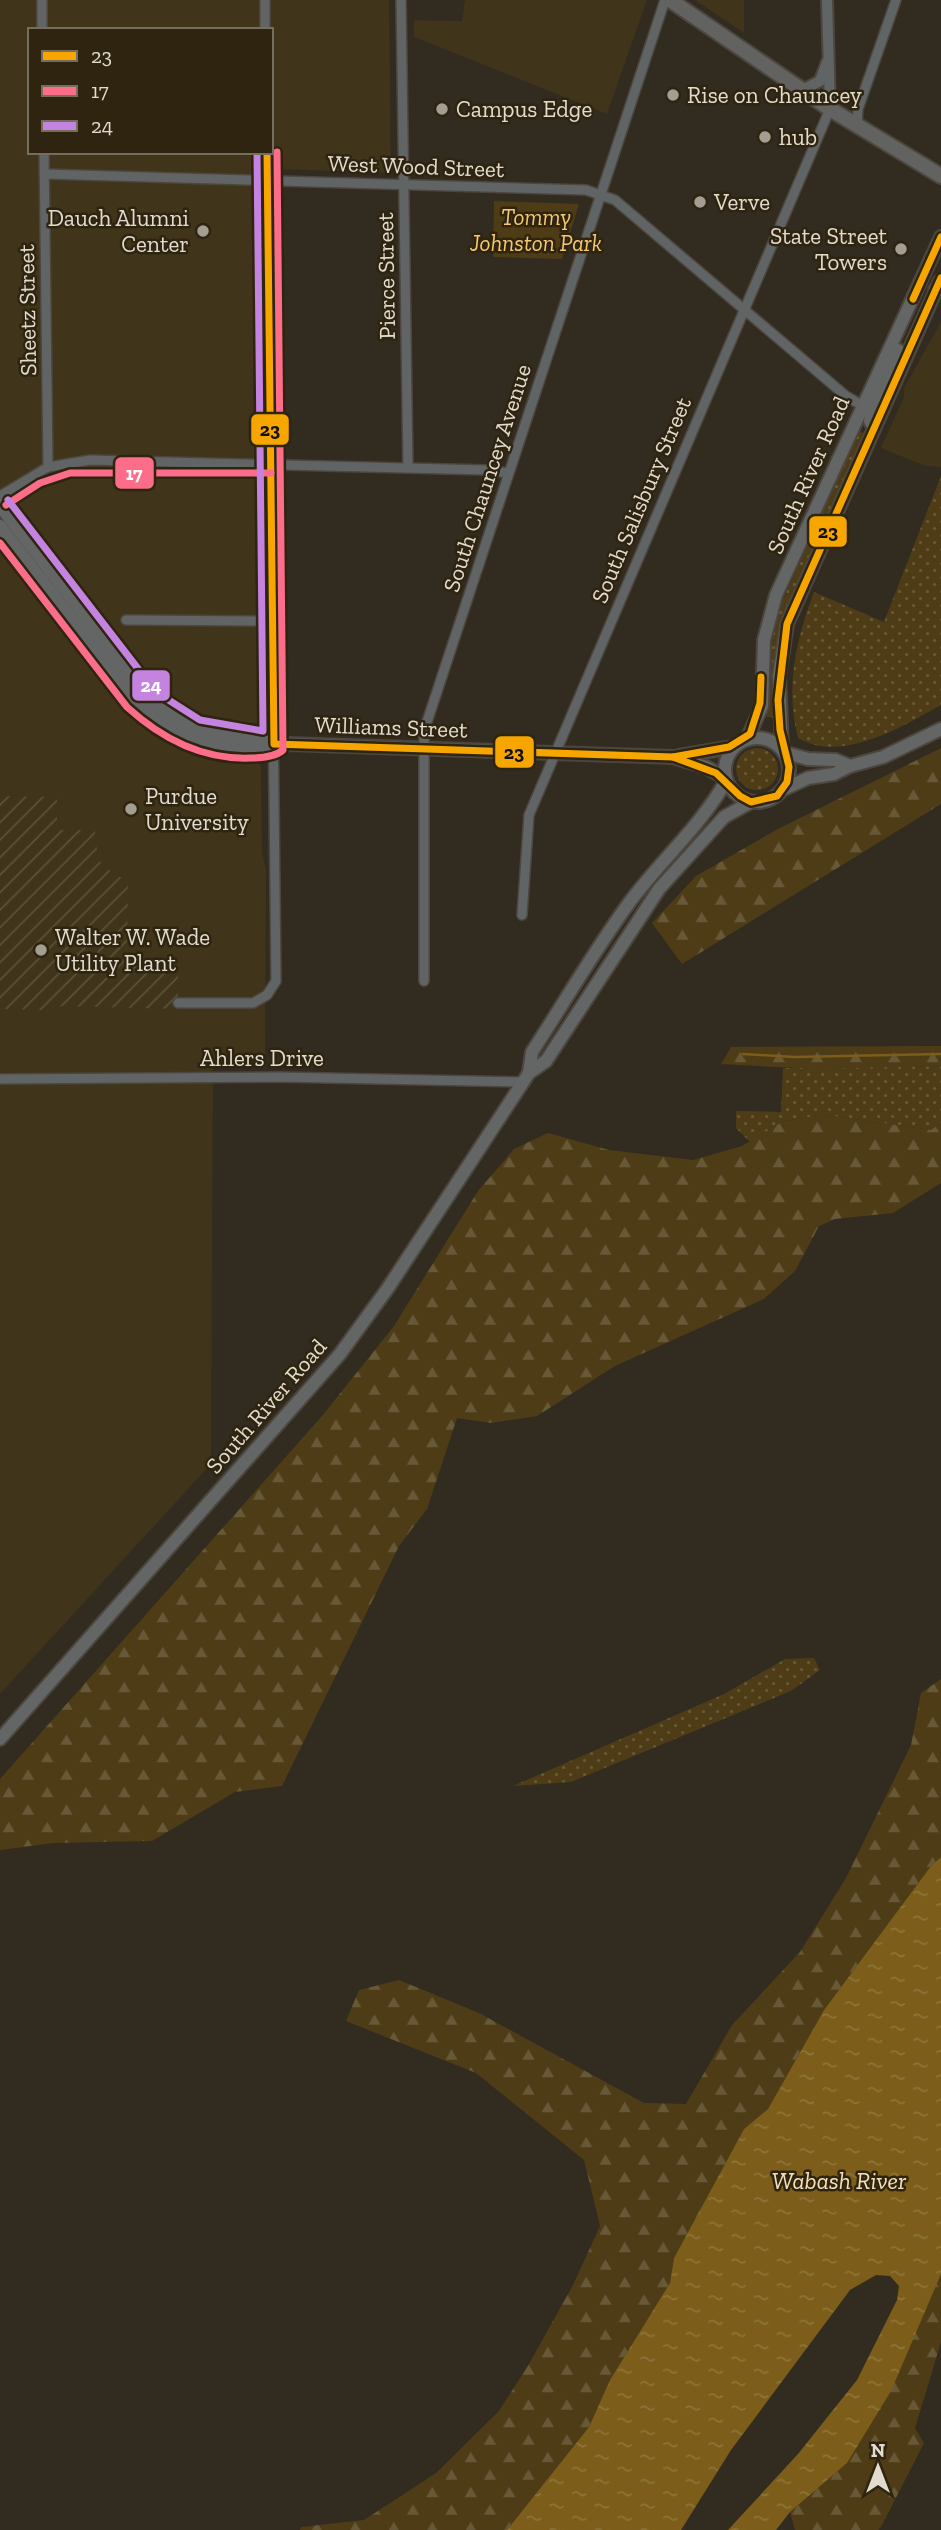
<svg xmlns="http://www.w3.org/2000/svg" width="941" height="2530" viewBox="0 0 941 2530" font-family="'Zilla Slab',serif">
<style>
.built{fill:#40341a;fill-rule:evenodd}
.industrial{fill:url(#industrial-furrows)}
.grass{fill:url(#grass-dots)}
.forest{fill:url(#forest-firs)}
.green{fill:#4e3c16}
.water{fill:url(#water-ripples)}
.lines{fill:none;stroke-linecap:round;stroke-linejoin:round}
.stream{stroke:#7c5e1a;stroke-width:2.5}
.minor-casing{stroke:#4c463e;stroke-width:12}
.tertiary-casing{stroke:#4c463e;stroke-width:14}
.secondary-casing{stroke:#4c463e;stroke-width:16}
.primary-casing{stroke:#4c463e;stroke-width:18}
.minor{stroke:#616464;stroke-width:9}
.tertiary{stroke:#616464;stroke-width:10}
.secondary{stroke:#636665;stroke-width:12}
.primary{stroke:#626361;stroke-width:14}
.bus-1-casing{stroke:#2e240f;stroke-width:12}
.bus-2-casing{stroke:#2e240f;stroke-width:12}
.bus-3-casing{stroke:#2e240f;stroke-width:12}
.bus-1{stroke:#f7a600;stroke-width:7}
.bus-2{stroke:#fb6d88;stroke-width:7}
.bus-3{stroke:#c483df;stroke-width:7}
.poi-dot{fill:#a49e92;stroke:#2e240f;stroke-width:2.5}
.labels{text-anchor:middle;stroke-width:5;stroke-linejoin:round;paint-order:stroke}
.poi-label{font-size:23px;fill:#e2dccf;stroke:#2e240f;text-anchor:start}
.street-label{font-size:23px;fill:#e2dccf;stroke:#2e240f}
.park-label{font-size:23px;font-style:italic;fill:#f7ca70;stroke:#2e240f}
.water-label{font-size:24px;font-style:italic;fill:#f6e0b6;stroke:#2e240f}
.line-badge{stroke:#2e240f;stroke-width:2.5}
.badge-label{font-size:19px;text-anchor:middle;font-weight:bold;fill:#fff}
.pale-badge-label{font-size:19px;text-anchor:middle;font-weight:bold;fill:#111}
</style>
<defs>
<pattern id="industrial-furrows" width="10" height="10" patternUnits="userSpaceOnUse" patternTransform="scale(1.75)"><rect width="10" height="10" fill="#40341a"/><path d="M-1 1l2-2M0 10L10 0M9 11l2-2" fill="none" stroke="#5b513a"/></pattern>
<pattern id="grass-dots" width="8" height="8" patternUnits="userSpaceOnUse" patternTransform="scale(1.75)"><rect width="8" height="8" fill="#4e3c16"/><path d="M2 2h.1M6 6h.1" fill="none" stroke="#675837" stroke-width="1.8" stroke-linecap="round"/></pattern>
<pattern id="forest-firs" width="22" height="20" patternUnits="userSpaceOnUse" patternTransform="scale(1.75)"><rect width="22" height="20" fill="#4e3c16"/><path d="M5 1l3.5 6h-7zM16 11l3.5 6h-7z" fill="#675837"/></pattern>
<pattern id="water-ripples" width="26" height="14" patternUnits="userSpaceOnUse" patternTransform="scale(1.75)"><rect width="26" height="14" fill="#7c5e1a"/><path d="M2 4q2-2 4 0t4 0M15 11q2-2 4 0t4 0" fill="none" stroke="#8e743a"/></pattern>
</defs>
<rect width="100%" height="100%" fill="#312b20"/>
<!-- built -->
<g class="built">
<path d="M0 0H389L391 173 254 168 261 720 255 727 254 759 261 766 262 852 266 870 265 1062 213 1063 211 1464 0 1694ZM30 30H271V152H30Z"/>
<path d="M465 0H647L607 114 414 37V20L462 21Z"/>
<path d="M695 0H744V33Z"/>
<path d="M941 322V467L925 466 881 448 904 397V388Z"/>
</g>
<!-- industrial -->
<path class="industrial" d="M0 796 57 797V830H95L98 860 117 877H128L127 966 178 967V1009L55 1006 46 1010 0 1009Z"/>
<!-- grass -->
<g class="grass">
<path d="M859 430 864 434 783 616 773 674 774 718 767 717V668L778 611Z"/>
<path d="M941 476V705C903 726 842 764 798 738 785 687 796 640 814 592L884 622Z"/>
<circle cx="757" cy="769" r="21"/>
<path d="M941 1066V1123L931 1130 826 1115 784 1121 750 1142 736 1128V1111L781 1112 783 1068Z"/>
<path d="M814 1658 820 1670 791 1691 571 1782 513 1786 724 1694 785 1659Z"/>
</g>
<!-- forest -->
<g class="forest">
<path d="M941 748V804L682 964 652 923 696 876 776 830Z"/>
<path d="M941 1046V1066L817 1069 721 1064 731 1047Z"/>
<path d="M826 1115 931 1130 941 1123V1183L893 1213 835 1219 819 1226 795 1271 764 1299 615 1366 537 1416 491 1423 457 1418 427 1509 399 1546 282 1786 235 1792 152 1841 53 1843 0 1850V1779L322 1416 394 1326 478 1191 514 1149 548 1133 609 1150 693 1160 742 1146 784 1121Z"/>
<path d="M941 1679V1857L931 1866 824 2010 768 2109 744 2129 674 2258 670 2283 610 2380 589 2427 507 2530H300L301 2527 364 2520 436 2473 499 2411 529 2364 573 2285 600 2226 584 2160 476 2073 346 2021 359 1990 399 1980 479 2013 644 2103 686 2104 732 2025 800 1952 846 1878 911 1745 921 1693Z"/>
<path d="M941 2271V2342L915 2428 924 2443 881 2527 878 2530H795L790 2512 847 2463Z"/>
</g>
<!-- green -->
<path class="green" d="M494 201 579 204 562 259 493 257Z"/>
<!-- water -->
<path class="water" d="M941 1857V2274L891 2391 847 2463 790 2512 776 2530H728L798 2454 857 2380 897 2300 899 2286 890 2276 876 2275 850 2290 731 2450 681 2530H507L589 2427 610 2380 670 2283 674 2258 744 2129 768 2109 824 2010 931 1866Z"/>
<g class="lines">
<!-- stream -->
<path class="stream" d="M743 1054 794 1057 941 1054"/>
<!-- minor casing -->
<g class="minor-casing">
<g id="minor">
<path d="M42 0V30"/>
<path d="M265 0V30"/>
<path d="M401 0 408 467"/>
<path d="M857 125 858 109 896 0"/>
<path d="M44 152 48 467"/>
<path d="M45 174 586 190 615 200 846 396 863 406"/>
<path d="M0 496 48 467 90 460 487 470 508 473"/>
<path d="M126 620 273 621"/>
<path d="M522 915 529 815 830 109"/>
<path d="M424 981V731L665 0"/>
<path d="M178 1003H253L267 995 276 981 267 152"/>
<path d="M0 1079 279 1077 523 1082"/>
</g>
</g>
<!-- tertiary casing -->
<g class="tertiary-casing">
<g id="tertiary">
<path d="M827 0 830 109"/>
<path d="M803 90 820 81 827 62"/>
</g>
</g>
<!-- secondary casing -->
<g class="secondary-casing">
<g id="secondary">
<path d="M874 427 870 421 872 411 898 350"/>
<path d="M0 506 148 699C166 713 182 726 204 732 227 739 251 737 274 744"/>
<path d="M0 526 135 701C168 731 206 751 252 749 265 748 276 744 289 744L673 757 706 767 725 778"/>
<circle cx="757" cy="770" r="32"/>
<path d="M747 739 762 706 764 640 776 595 941 237"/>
<path d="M782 748 779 676 787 624 940 281"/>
<path d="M786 753 808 759 836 760 850 766"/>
<path d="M679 756 733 747"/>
<path d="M784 789 808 778 834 774 850 766 883 757 941 729"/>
<path d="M529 1073 532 1052C564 1003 594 951 629 903 660 861 700 827 726 781"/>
<path d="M0 1739 340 1354 388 1288 529 1073 546 1061 659 889 724 817 751 802"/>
</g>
</g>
<!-- primary casing -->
<g class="primary-casing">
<g id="primary">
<path d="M670 0 830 109 941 176"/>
<path d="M936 290 941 284"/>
</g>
</g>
<!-- minor -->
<use href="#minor" class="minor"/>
<!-- tertiary -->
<use href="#tertiary" class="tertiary"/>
<!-- secondary -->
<use href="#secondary" class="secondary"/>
<!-- primary -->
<use href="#primary" class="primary"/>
<!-- bus-1 casing -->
<g class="bus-1-casing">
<g id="bus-1">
<path d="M267 152 274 744 673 757 716 773 740 796 751 802 777 796 787 782 789 767 780 730 778 700 787 624 941 278"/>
<path d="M913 299 941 237"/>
<path d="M673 757 729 747 750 734 760 703 761 677"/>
</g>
</g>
<!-- bus-2 casing -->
<g class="bus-2-casing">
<g id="bus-2">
<path d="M6 505 40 483 70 473H271"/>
<path d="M0 543 127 707C162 739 203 760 251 758 262 758 275 757 283 750L277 152"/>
</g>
</g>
<!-- bus-3 casing -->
<g class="bus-3-casing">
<path id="bus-3" d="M8 500 156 692 200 720 263 731 257 152"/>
</g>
<!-- bus-1 -->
<use href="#bus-1" class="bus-1"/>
<!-- bus-2 -->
<use href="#bus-2" class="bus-2"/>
<!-- bus-3 -->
<use href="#bus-3" class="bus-3"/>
</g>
<!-- markers -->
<g class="poi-dot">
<circle cx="673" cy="95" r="7"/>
<circle cx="442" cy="109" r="7"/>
<circle cx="765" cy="137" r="7"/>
<circle cx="700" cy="202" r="7"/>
<circle cx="203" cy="231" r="7"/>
<circle cx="901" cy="249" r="7"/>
<circle cx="131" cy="809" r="7"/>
<circle cx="41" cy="950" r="7"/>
</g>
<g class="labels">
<!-- poi labels -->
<g class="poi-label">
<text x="687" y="103">Rise on Chauncey</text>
<text x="456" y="117">Campus Edge</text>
<text x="779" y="145">hub</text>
<text x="714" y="210">Verve</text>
<text x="189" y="226" text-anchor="end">Dauch Alumni<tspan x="189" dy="26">Center</tspan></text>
<text x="887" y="244" text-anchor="end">State Street<tspan x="887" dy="26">Towers</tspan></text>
<text x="145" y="804">Purdue<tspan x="145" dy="26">University</tspan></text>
<text x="55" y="945">Walter W. Wade<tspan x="55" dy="26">Utility Plant</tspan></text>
</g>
<!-- street labels -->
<g class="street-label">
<text transform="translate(416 166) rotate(2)" y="8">West Wood Street</text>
<text transform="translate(386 276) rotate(-91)" y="8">Pierce Street</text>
<text transform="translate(27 310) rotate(-91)" y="8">Sheetz Street</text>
<text transform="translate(808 475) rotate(-66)" y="8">South River Road</text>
<text transform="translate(487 478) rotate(-72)" y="8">South Chauncey Avenue</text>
<text transform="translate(641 500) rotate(-67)" y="8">South Salisbury Street</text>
<text transform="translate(391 727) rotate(2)" y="8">Williams Street</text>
<text x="262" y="1066">Ahlers Drive</text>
<text transform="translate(266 1406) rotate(-49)" y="8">South River Road</text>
</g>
<!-- park labels -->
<g class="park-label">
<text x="536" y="225">Tommy<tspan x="536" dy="26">Johnston Park</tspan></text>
</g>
<!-- water labels -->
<g class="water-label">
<text x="839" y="2189">Wabash River</text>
</g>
</g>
<g class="line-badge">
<rect x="250" y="413" width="40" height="33" rx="7" fill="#f7a600"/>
<rect x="114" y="456" width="41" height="34" rx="7" fill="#fb6d88"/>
<rect x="808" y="515" width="40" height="33" rx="7" fill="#f7a600"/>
<rect x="131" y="669" width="40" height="33" rx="7" fill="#c483df"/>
<rect x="494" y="735" width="41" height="34" rx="7" fill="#f7a600"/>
</g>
<g class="badge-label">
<text x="134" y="480">17</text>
<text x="151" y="692">24</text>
</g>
<g class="pale-badge-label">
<text x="270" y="436">23</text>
<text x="828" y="538">23</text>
<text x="514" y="759">23</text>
</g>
<!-- legend -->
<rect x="28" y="28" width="245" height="126" fill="#2e240f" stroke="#766e5c" stroke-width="2"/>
<rect x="42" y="51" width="35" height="10" fill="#f7a600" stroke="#766e5c" stroke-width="2"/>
<text x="91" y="63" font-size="21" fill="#e2dccf">23</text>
<rect x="42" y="86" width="35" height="10" fill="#fb6d88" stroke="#766e5c" stroke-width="2"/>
<text x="91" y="98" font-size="21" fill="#e2dccf">17</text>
<rect x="42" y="121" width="35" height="10" fill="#c483df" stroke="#766e5c" stroke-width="2"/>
<text x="91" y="133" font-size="21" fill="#e2dccf">24</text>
<!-- north arrow -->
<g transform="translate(878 2467)" stroke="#2e240f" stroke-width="5" paint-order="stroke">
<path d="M0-5L12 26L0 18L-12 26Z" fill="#e2dccf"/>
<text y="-10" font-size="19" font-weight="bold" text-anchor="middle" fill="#e2dccf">N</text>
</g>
</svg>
